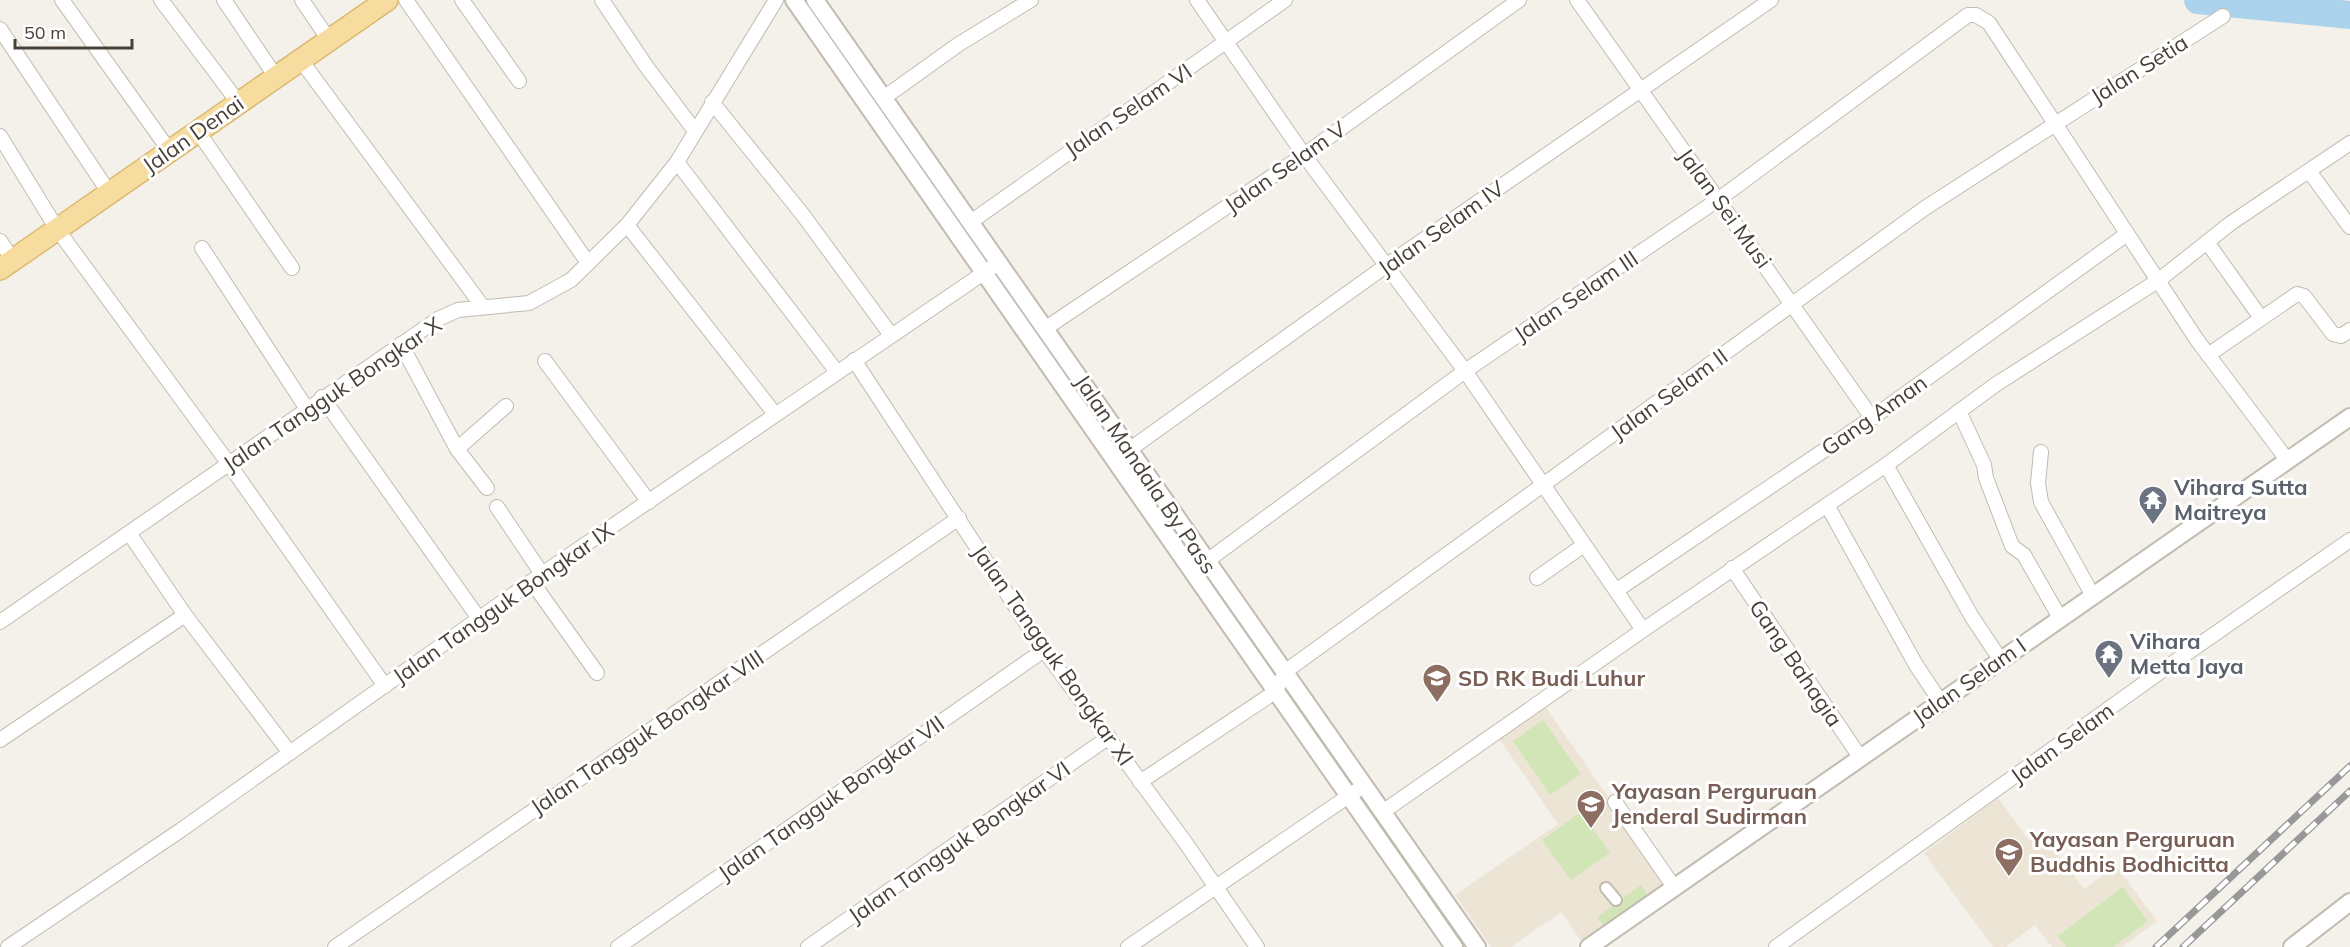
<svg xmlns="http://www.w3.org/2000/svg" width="2350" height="947" viewBox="0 0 2350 947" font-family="Mulish,sans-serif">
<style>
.education{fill:#ece5d5}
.green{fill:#d1e5b6}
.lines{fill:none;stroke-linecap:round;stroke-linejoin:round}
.river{stroke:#abd3ec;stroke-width:28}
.pedestrian-casing{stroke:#c2bbb0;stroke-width:14}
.minor-casing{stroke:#c2bbb0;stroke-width:16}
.tertiary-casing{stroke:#c2bbb0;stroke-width:20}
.primary-casing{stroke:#dcb970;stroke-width:24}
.pedestrian{stroke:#fff;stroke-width:10}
.minor{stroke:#fff;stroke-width:14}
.tertiary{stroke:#fff;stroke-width:16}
.primary{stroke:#f7dca0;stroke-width:21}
.rail-casing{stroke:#989898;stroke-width:7}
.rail{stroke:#fff;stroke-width:4.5;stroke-dasharray:14;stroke-linecap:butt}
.labels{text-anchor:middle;stroke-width:6;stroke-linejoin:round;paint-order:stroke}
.street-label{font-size:22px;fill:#484139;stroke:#fff}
.worship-label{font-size:22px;font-weight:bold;fill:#5b616d;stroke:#fff;text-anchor:start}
.education-label{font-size:22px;font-weight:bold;fill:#785e54;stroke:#fff;text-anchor:start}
</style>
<rect width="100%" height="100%" fill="#f4f1ea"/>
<!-- education -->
<g class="education">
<path d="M1544 705 1668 882 1582 942 1561 912 1511 947H1491L1455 895 1558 824 1498 737Z"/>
<path d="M1998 798 2029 840 2041 832 2084 889 2116 866 2157 921 2122 947H2052L2035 925 2006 947H1993L1924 853Z"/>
</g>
<!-- green -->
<g class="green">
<path d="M1543 720 1581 774 1550 795 1513 741Z"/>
<path d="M1581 812 1610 853 1571 880 1542 840Z"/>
<path d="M1641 885 1648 896 1604 927 1597 917Z"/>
<path d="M2123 887 2148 921 2113 947H2066L2058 936Z"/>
</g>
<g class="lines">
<!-- river -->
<path class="river" d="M2198 0 2350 15"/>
<!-- pedestrian casing -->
<g class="pedestrian-casing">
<path id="pedestrian" d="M1606 888 1616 900"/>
</g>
<!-- minor casing -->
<g class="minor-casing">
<g id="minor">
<path d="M62 0 169 150"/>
<path d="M161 0 238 102"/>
<path d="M224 0 276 77"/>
<path d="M302 0 329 40"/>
<path d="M406 0 588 263"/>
<path d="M462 0 519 81"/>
<path d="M602 0 646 66 695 131"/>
<path d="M1197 0 1304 155 1465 371 1643 630"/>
<path d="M1577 0 1872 418"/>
<path d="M0 29 110 194"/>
<path d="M300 59 483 307"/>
<path d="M885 97 959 44 1031 0"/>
<path d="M712 102 803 215 891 335"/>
<path d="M197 130 292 268"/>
<path d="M0 136 57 229 229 464 385 686"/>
<path d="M677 162 837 372"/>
<path d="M2309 171 2350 227"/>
<path d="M972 221 1285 0"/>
<path d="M627 225 775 414"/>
<path d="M0 241 13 260"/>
<path d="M2207 242 2261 318"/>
<path d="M202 248 307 409"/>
<path d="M1046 328 1304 155 1519 0"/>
<path d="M401 344 457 449 487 488"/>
<path d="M2208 355 2297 294 2304 296 2333 334 2341 336 2350 330"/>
<path d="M854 360 1044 650 1185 842 1257 947"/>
<path d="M545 361 649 502"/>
<path d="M322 397 480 620"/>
<path d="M1959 411 1984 465 1986 478 2012 546 2024 555 2060 618"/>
<path d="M457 449 506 406"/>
<path d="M2041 452 2038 483 2041 502 2093 596"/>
<path d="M1115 460 1387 265 1771 0"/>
<path d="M1886 465 1972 617 2000 659"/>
<path d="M1827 505 1916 665 1940 701"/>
<path d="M497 507 542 574"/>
<path d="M129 533 185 615 290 753"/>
<path d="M1732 568 1860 757"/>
<path d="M1192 572 1465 371 1719 199 1968 15H1976L1989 23 2197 340 2288 461"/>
<path d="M1537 578 1584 545"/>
<path d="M532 582 597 673"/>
<path d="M1617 590 1872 418 2127 234"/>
<path d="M0 622 438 319 458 310 529 303 571 280 627 225 677 162 776 0"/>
<path d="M0 740 185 615"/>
<path d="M1140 782 1275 692 1286 671 1925 208 2223 16"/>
<path d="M1615 802 1674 887"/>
<path d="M1384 811 1643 630 1886 465 1995 385 2159 280 2231 223 2350 143"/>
<path d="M8 947 181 830 542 574 991 268"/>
<path d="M335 947 959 518"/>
<path d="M618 947 1044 650"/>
<path d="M808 947 1109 737"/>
<path d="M1128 947 1356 791"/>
<path d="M1776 947 2160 672 2350 540"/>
</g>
</g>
<!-- tertiary casing -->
<g class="tertiary-casing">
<g id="tertiary">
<path d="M794 0 1454 947"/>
<path d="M815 0 1477 947"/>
<path d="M1589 947 2350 417"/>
<path d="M2292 947 2350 902"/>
</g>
</g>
<!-- primary casing -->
<g class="primary-casing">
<path id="primary" d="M0 269 387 0"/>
</g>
<!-- pedestrian -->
<use href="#pedestrian" class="pedestrian"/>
<!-- minor -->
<use href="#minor" class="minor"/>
<!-- tertiary -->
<use href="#tertiary" class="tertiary"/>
<!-- primary -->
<use href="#primary" class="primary"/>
<!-- rail casing -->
<g class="rail-casing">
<g id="rail">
<path d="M2156 947 2350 766"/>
<path d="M2183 947 2350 791"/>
</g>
</g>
<!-- rail -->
<use href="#rail" class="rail"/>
</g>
<!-- icons -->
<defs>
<g id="temple-pin" transform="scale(1.5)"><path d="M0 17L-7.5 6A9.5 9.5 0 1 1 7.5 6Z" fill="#6b7280" stroke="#fff"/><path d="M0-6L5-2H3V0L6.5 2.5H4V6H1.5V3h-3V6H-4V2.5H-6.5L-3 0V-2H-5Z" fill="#fff"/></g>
<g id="school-pin" transform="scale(1.5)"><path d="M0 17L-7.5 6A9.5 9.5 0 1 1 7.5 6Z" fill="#8d6e63" stroke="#fff"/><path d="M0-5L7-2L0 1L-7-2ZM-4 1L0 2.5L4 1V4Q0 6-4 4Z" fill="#fff"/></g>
</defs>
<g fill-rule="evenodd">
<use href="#temple-pin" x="2153" y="500"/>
<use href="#temple-pin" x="2109" y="654"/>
<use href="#school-pin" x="1437" y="678"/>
<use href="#school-pin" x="1591" y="804"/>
<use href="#school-pin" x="2009" y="852"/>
</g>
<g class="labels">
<!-- street labels -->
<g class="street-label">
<text transform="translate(2139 69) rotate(-32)" y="8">Jalan Setia</text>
<text transform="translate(1128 110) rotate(-34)" y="8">Jalan Selam VI</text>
<text transform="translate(193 134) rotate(-35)" y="8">Jalan Denai</text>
<text transform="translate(1285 167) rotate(-35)" y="8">Jalan Selam V</text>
<text transform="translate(1725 208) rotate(54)" y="8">Jalan Sei Musi</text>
<text transform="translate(1441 228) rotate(-35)" y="8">Jalan Selam IV</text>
<text transform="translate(1576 296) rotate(-34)" y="8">Jalan Selam III</text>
<text transform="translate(332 394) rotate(-34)" y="8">Jalan Tangguk Bongkar X</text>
<text transform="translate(1669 394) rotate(-36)" y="8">Jalan Selam II</text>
<text transform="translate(1874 415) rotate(-35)" y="8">Gang Aman</text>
<text transform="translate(1146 474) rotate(56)" y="8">Jalan Mandala By Pass</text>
<text transform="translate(503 603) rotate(-35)" y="8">Jalan Tangguk Bongkar IX</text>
<text transform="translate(1053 655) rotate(55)" y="8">Jalan Tangguk Bongkar XI</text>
<text transform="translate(1796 663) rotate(56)" y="8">Gang Bahagia</text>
<text transform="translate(1969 681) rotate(-35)" y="8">Jalan Selam I</text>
<text transform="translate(647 732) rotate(-34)" y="8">Jalan Tangguk Bongkar VIII</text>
<text transform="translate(2062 743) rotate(-36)" y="8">Jalan Selam</text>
<text transform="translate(831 798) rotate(-35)" y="8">Jalan Tangguk Bongkar VII</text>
<text transform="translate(959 842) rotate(-35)" y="8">Jalan Tangguk Bongkar VI</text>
</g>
<!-- worship labels -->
<g class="worship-label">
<text x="2174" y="495">Vihara Sutta<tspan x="2174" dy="25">Maitreya</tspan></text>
<text x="2130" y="649">Vihara<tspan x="2130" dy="25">Metta Jaya</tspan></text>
</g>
<!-- education labels -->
<g class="education-label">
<text x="1458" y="686">SD RK Budi Luhur</text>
<text x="1612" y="799">Yayasan Perguruan<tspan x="1612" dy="25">Jenderal Sudirman</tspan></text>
<text x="2030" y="847">Yayasan Perguruan<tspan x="2030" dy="25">Buddhis Bodhicitta</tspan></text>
</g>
</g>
<!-- scale -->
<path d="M15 39v9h117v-9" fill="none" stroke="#484139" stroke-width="3"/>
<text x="24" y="39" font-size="18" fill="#484139" stroke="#ffffff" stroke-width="4.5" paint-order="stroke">50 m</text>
</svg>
